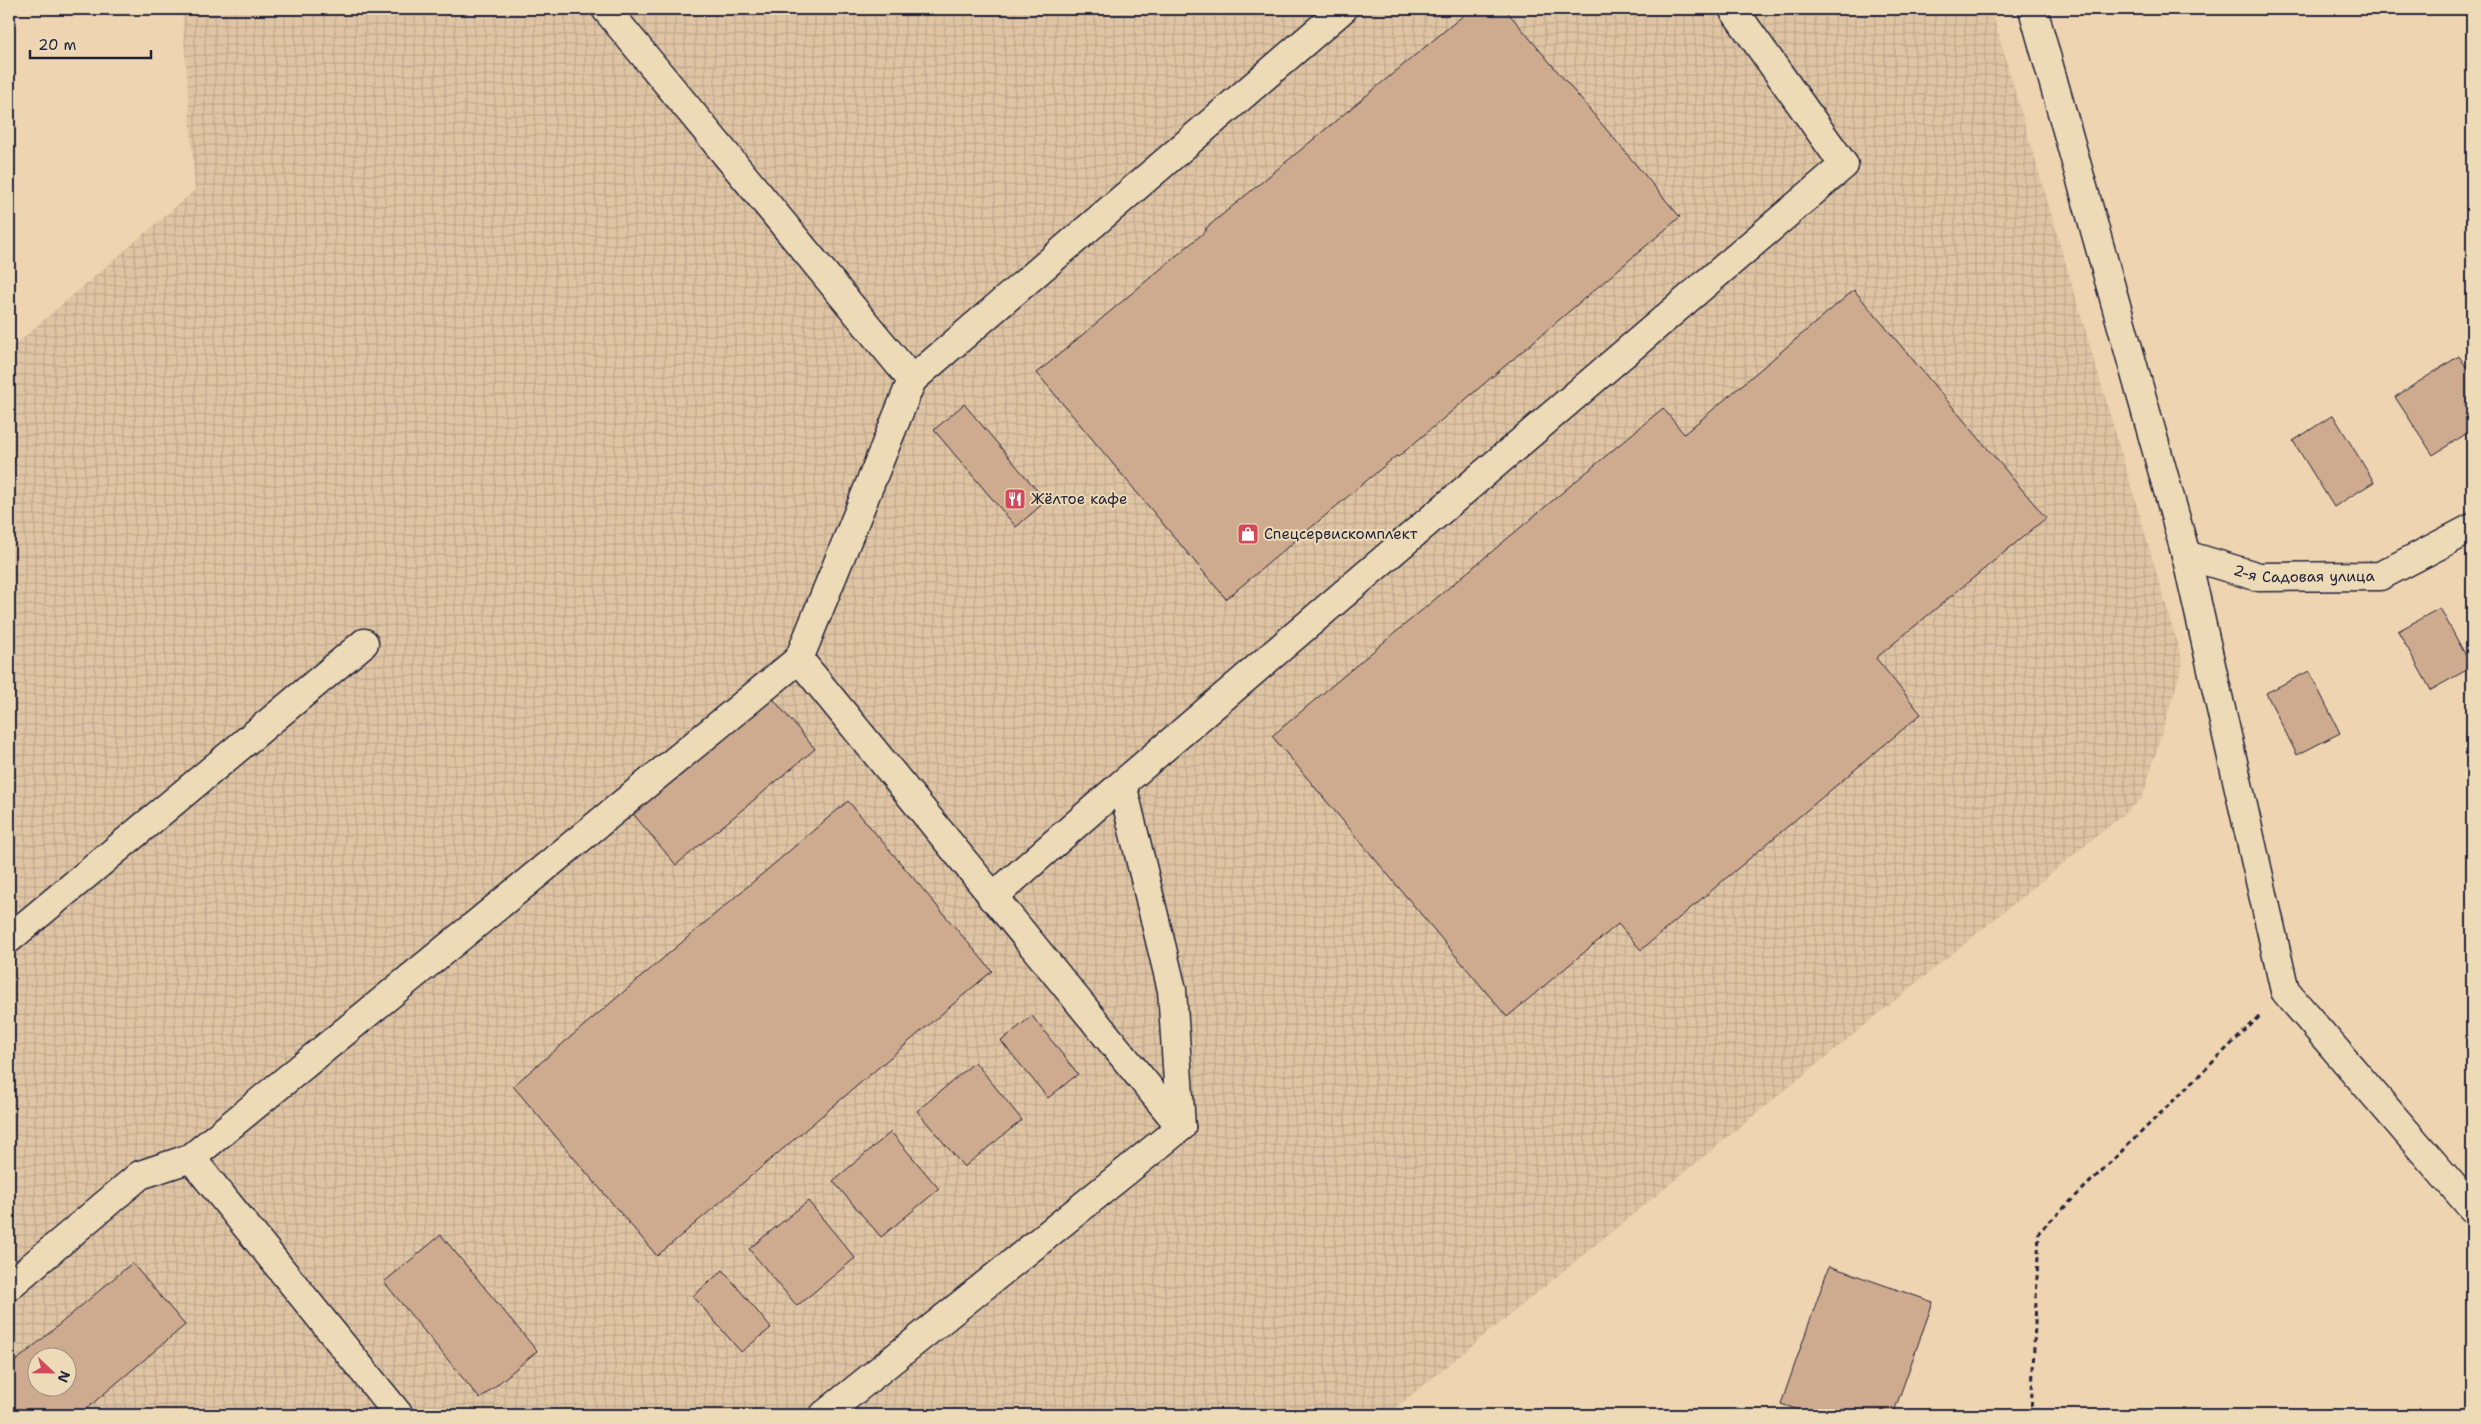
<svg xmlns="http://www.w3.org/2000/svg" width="2481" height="1424" viewBox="0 0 2481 1424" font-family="'Shantell Sans',sans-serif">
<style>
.industrial{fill:url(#industrial-grid);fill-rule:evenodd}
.building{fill:#ceab8f;stroke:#22223b;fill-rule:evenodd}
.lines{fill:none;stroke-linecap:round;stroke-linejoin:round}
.minor-casing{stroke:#22223b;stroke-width:31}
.path{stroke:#22223b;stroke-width:3;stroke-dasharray:5 4;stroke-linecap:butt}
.minor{stroke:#eddbb8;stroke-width:28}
.labels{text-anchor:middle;stroke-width:4;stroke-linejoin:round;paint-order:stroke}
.poi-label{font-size:15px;fill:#22223b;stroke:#eddbb8;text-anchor:start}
.street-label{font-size:15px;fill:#22223b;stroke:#eddbb8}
</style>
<defs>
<pattern id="industrial-grid" width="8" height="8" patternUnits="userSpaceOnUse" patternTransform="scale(1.25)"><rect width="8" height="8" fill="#e0c5a4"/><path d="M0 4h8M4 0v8" fill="none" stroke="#c0a98e"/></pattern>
</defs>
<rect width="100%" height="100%" fill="#eed4b0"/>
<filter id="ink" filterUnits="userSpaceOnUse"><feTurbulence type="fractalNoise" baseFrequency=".02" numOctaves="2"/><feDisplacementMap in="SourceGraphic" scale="10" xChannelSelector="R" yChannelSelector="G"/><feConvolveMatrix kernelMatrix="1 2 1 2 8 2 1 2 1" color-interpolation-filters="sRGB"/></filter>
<g filter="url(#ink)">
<!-- industrial -->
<path class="industrial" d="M182 9H1991L2183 663 2142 799 1387 1415H9V350L195 190ZM38 1356H68V1386H38Z"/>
<!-- building -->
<g class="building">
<path d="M1471 9H1505L1680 217 1398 457 1396 456 1226 599 1037 373 1207 230 1205 229Z"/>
<path d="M1854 290 2046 518 1876 658 1921 714 1641 950 1618 924 1507 1017 1272 736 1663 408 1684 434Z"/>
<path d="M2459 356 2472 376V430L2433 455 2395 397Z"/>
<path d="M964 404 1046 501 1016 527 934 430Z"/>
<path d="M2333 415 2374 482 2334 507 2293 441Z"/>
<path d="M2440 608 2472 667 2431 690 2398 631Z"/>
<path d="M2309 671 2340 733 2297 755 2266 693Z"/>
<path d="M769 694 815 749 676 865 630 810Z"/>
<path d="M848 801 992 971 657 1256 513 1086Z"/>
<path d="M1032 1016 1078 1074 1048 1098 1001 1041Z"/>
<path d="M975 1062 1022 1120 964 1167 917 1111Z"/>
<path d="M891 1132 939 1189 881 1237 833 1181Z"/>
<path d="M808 1201 855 1258 797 1306 749 1249Z"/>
<path d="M441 1235 537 1351 480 1399 384 1282Z"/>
<path d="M132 1263 185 1325 79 1415H9V1367ZM38 1356H68V1386H38Z"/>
<path d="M1829 1266 1933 1302 1893 1415H1814L1781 1404Z"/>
<path d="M723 1270 771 1328 741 1352 693 1296Z"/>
</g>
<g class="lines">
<!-- minor casing -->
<g class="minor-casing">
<g id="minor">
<path d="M606 9 912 380"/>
<path d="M2033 9 2186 555 2285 991 2472 1208"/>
<path id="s1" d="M2186 555 2259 577 2380 576 2472 528"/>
<path d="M799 659 912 380 1343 9"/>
<path d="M992 898 1122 784"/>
<path d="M9 939 364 643"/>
<path d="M191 1158 399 1415"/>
<path d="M9 1286 140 1175 191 1158 799 659 1181 1127"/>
<path d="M824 1415 1181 1127 1172 990 1122 784 1844 165 1733 9"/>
</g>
</g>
<!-- path -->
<path class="path" d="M2031 1415 2039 1232 2260 1016"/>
<!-- minor -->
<use href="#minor" class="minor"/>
</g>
</g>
<!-- icons -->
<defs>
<g id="restaurant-square" transform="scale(1.125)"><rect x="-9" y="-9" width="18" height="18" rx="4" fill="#d1495b" stroke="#eddbb8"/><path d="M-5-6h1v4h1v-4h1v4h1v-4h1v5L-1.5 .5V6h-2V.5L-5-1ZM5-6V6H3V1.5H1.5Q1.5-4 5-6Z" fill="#fff"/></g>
<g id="shop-square" transform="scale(1.125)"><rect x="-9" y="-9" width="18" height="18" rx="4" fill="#d1495b" stroke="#eddbb8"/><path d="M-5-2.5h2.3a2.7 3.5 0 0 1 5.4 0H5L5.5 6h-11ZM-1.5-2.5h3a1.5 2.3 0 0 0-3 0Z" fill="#fff"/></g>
</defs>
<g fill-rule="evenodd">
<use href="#restaurant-square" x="1015" y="499"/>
<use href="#shop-square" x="1248" y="534"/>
</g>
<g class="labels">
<!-- poi labels -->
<g class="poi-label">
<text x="1031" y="504">Жёлтое кафе</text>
<text x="1264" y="539">Спецсервискомплект</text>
</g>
<!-- street labels -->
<g class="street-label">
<text dy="5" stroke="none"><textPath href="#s1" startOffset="121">2-я Садовая улица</textPath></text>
</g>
</g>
<!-- margin -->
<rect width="2481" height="1424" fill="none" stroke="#eddbb8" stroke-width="30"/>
<rect x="15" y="15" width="2451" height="1394" fill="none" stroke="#22223b" stroke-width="2" filter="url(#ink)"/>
<!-- north arrow -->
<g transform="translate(52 1372) rotate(112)"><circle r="24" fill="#eddbb8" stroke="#9c9186"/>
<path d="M0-4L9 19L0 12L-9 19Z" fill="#d1495b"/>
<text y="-8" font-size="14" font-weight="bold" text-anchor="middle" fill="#22223b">N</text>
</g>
<!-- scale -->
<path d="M30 50v8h121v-8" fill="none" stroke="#22223b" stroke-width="2.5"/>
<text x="38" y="50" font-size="15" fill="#22223b" stroke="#eddbb8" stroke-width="4" paint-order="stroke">20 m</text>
</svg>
